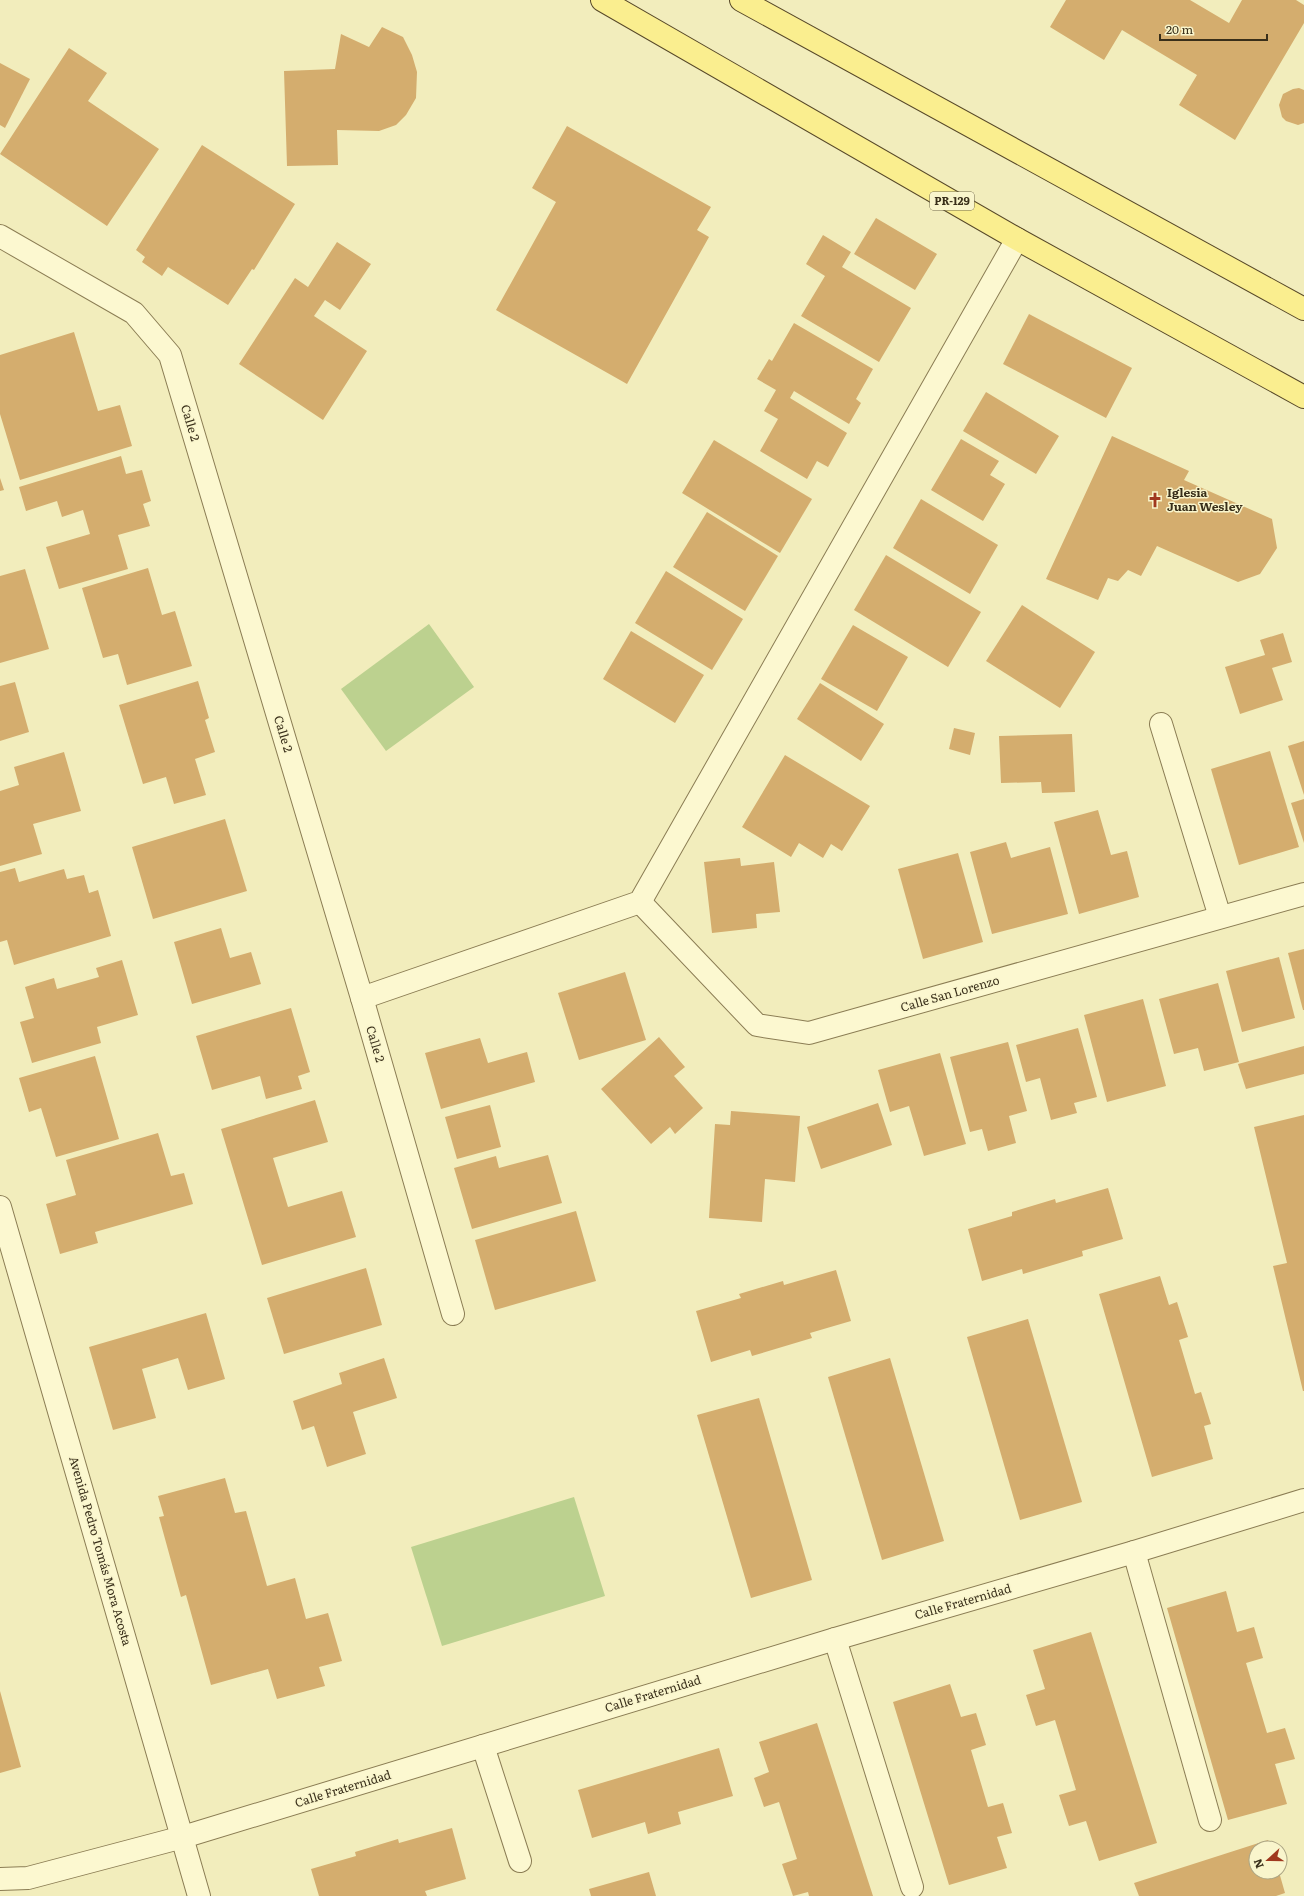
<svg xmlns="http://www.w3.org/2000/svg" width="1304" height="1896" viewBox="0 0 1304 1896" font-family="Literata,serif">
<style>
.green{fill:#bcd18f}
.building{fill:#d4ad6e}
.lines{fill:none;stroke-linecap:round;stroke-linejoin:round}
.minor-casing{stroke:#8b7d54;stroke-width:24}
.major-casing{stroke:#584929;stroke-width:24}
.minor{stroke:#fcf8d0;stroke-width:22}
.major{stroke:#faee8f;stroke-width:22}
.labels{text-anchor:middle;stroke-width:3;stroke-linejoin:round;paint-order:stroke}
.shield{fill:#f9f5cc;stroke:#736a4f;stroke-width:1}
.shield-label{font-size:11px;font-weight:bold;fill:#392f1a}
.street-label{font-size:12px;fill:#392f1a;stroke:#f9f5cc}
.poi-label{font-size:12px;font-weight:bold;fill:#392f1a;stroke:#f9f5cc;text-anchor:start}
</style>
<rect width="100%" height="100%" fill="#f2edbc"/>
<!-- green -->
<g class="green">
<path d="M429 624 474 687 386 751 341 689Z"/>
<path d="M574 1497 605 1596 442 1646 411 1547Z"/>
</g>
<!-- building -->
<g class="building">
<path d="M1066 0H1190L1229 23 1242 0H1296L1304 5V23L1235 140 1179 105 1197 75 1122 30 1104 60 1050 27Z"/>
<path d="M382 27 403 37 412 55 417 72 416 98 406 115 396 125 379 131 337 130 338 165 287 166 284 71 335 69 341 34 369 47Z"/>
<path d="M69 48 107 73 88 101 159 149 107 226 0 154Z"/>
<path d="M0 63 30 79 5 128 0 125Z"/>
<path d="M1299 88 1304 90V123L1298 125 1286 121 1282 117 1279 105 1283 94 1293 89Z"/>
<path d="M567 126 711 207 697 230 709 237 627 384 496 310 556 202 532 188Z"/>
<path d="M202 145 295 204 254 270 252 269 228 305 168 267 162 276 142 262 145 257 136 250Z"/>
<path d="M876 218 937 254 915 290 854 254Z"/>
<path d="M823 235 851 252 842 267 911 308 879 362 801 316 825 276 806 264Z"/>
<path d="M337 242 371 264 340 310 325 300 314 316 367 351 323 420 239 364 295 278 308 287Z"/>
<path d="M1029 314 1132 368 1106 418 1003 364Z"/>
<path d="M794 323 873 369 856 399 861 403 849 424 794 391 790 398 847 433 828 467 817 461 807 479 760 451 778 419 764 411 776 390 757 379 769 359 772 361Z"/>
<path d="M74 332 98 411 120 405 132 446 20 480 0 414V355Z"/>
<path d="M986 392 1059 436 1036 474 963 431Z"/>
<path d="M1112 436 1189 471 1184 480 1272 519 1277 548 1260 574 1238 582 1157 546 1141 576 1128 570 1118 581 1108 578 1098 600 1046 579Z"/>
<path d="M961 439 999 461 990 475 1005 484 983 521 931 490Z"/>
<path d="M714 440 812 499 780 553 682 493Z"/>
<path d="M121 456 126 474 142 470 151 501 143 504 150 526 118 535 128 569 59 589 46 547 90 534 83 510 62 517 57 501 26 511 19 487Z"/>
<path d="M0 478 4 490 0 491Z"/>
<path d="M921 499 998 545 970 594 893 548Z"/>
<path d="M707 512 778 556 745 611 673 567Z"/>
<path d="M886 555 981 612 948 667 854 610Z"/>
<path d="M148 568 162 615 175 611 192 666 127 685 118 654 103 658 82 588Z"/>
<path d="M25 569 49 649 0 663V576Z"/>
<path d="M666 571 743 619 712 670 635 623Z"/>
<path d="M1022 605 1095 652 1060 708 986 661Z"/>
<path d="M853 625 908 657 877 711 821 679Z"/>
<path d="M631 631 704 675 675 723 603 679Z"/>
<path d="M1283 633 1292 662 1272 668 1283 700 1240 714 1225 667 1265 655 1260 640Z"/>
<path d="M198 681 209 718 205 720 215 752 195 759 206 795 174 804 166 777 143 784 119 705Z"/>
<path d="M15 682 29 732 0 741V686Z"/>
<path d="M820 683 884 724 861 761 797 719Z"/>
<path d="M954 728 975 733 970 755 949 749Z"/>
<path d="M1072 734 1075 792 1042 793 1041 782 1001 783 999 736Z"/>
<path d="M1304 741V795L1288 746Z"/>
<path d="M1270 751 1299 847 1239 865 1211 769Z"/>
<path d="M64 752 81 811 33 824 42 854 0 866V791L19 785 14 767Z"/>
<path d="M785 755 870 806 842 851 831 844 823 858 799 843 791 857 742 827Z"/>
<path d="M1304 799V843L1291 803Z"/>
<path d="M1098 810 1111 855 1127 851 1139 897 1079 914 1054 822Z"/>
<path d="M225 819 247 891 153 919 132 847Z"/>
<path d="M1006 842 1011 858 1050 847 1068 914 992 934 970 852Z"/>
<path d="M958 853 983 942 923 959 898 869Z"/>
<path d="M740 858 741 866 774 862 780 912 756 914 757 928 712 933 704 862Z"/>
<path d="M15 868 19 882 64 869 67 879 84 875 89 893 98 890 111 936 14 965 7 940 0 942V872Z"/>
<path d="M221 928 230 958 251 952 261 984 192 1004 174 942Z"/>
<path d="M1304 949V1010H1303L1288 953Z"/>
<path d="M1279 957 1295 1018 1242 1032 1226 971Z"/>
<path d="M122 960 138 1015 97 1027 101 1043 32 1063 20 1022 34 1018 25 987 54 978 57 989 99 977 96 968Z"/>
<path d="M625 972 646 1040 579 1060 558 993Z"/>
<path d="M1218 983 1239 1062 1204 1071 1198 1048 1174 1054 1159 999Z"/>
<path d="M1143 999 1166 1086 1107 1102 1084 1015Z"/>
<path d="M291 1008 310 1072 298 1076 302 1089 266 1099 260 1076 212 1090 196 1036Z"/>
<path d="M1078 1028 1097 1097 1074 1103 1077 1113 1051 1120 1040 1078 1026 1082 1016 1045Z"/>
<path d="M659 1037 685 1067 674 1076 703 1108 675 1134 670 1127 651 1144 601 1089Z"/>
<path d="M480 1038 488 1063 527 1052 535 1082 441 1109 425 1053Z"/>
<path d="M1008 1042 1027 1111 1009 1116 1016 1143 988 1151 982 1129 970 1132 950 1057Z"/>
<path d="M1304 1046V1074L1246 1089 1238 1064Z"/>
<path d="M940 1053 966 1144 924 1156 909 1106 890 1112 878 1070Z"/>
<path d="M95 1056 119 1139 56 1157 41 1108 29 1112 19 1078Z"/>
<path d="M315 1100 328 1142 273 1158 288 1207 342 1191 356 1237 262 1265 221 1129Z"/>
<path d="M878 1103 892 1145 821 1169 807 1127Z"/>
<path d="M490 1105 501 1147 457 1159 445 1117Z"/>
<path d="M731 1111 800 1116 795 1182 765 1179 762 1222 709 1218 715 1124 730 1125Z"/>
<path d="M1304 1115V1391H1303L1273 1266 1287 1263 1254 1127Z"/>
<path d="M158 1133 171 1176 184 1173 193 1204 95 1232 98 1243 60 1254 46 1204 76 1195 66 1160Z"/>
<path d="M548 1155 562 1203 472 1229 454 1168 496 1156 499 1168Z"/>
<path d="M1108 1188 1123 1239 1082 1251 1083 1256 1023 1274 1022 1269 982 1281 968 1229 1012 1216V1212L1055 1199 1056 1203Z"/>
<path d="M576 1211 596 1281 495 1310 475 1240Z"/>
<path d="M366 1268 382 1325 284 1354 267 1298Z"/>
<path d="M836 1270 851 1321 810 1333 812 1338 752 1356 750 1350 711 1362 696 1311 741 1298 739 1294 783 1281 784 1285Z"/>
<path d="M1160 1276 1169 1305 1177 1302 1188 1337 1179 1340 1195 1394 1201 1392 1211 1424 1204 1426 1213 1459 1152 1477 1099 1294Z"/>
<path d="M206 1313 225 1379 188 1390 178 1358 142 1369 156 1418 113 1430 89 1347Z"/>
<path d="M1028 1319 1082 1502 1020 1520 967 1337Z"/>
<path d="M384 1358 397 1398 353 1412 366 1454 327 1467 314 1426 302 1430 293 1401 342 1384 339 1373Z"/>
<path d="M890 1358 944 1541 882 1560 828 1377Z"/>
<path d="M759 1398 812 1580 751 1598 697 1415Z"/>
<path d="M225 1478 235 1513 246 1511 267 1586 295 1578 306 1619 328 1613 342 1661 319 1667 325 1686 277 1699 268 1669 211 1685 186 1595 181 1597 159 1517 164 1516 158 1496Z"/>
<path d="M1226 1591 1237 1632 1254 1627 1263 1658 1246 1663 1267 1733 1285 1728 1295 1759 1275 1764 1287 1804 1228 1820 1167 1608Z"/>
<path d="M1091 1632 1157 1843 1099 1861 1086 1821 1069 1826 1059 1795 1076 1790 1055 1720 1036 1726 1026 1695 1045 1689 1033 1650Z"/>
<path d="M950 1684 961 1717 976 1713 986 1745 971 1750 988 1807 1003 1803 1012 1833 997 1837 1007 1868 949 1885 893 1702Z"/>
<path d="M0 1691 21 1767 0 1773Z"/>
<path d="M817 1723 873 1896H809L808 1892 793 1896 782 1864 797 1859 779 1802 764 1807 754 1778 769 1772 759 1742Z"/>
<path d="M719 1748 733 1796 678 1812 681 1824 648 1834 645 1822 592 1838 578 1790Z"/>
<path d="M452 1828 466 1879 425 1891 427 1896H319L311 1869 356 1856 355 1852 398 1839 399 1843Z"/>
<path d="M1268 1840 1271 1848H1256V1872H1279L1285 1893 1276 1896H1139L1134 1883Z"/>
<path d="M649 1872 656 1896H591L589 1889Z"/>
</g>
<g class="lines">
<!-- minor casing -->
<g class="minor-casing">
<g id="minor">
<path d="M0 236 134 313 170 355 362 998 453 1314"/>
<path d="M1161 724 1220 917"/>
<path d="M640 902 757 1025 809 1033 1304 894"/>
<path d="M362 998 640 902 1017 239"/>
<path d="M0 1207 199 1896"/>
<path d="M1134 1552 1210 1820"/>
<path d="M835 1639 912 1887"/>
<path d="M483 1746 520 1861"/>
<path d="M0 1879 28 1878 183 1837 835 1639 1134 1552 1304 1500"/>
</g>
</g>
<!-- major casing -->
<g class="major-casing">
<g id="major">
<path d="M602 0 1017 239 1304 397"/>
<path d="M741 0 1304 309"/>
</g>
</g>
<!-- minor -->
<use href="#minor" class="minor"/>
<!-- major -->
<use href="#major" class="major"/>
</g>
<!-- icons -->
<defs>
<g id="church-bare" transform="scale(1.2)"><path d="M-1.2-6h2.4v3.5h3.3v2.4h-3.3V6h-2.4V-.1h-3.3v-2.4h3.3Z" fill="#a0381e" stroke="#f9f5cc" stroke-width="2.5" paint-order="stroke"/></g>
</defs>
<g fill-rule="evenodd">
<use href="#church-bare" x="1155" y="500"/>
</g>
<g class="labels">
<!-- shield labels -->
<rect class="shield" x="930" y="192" width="44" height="18" rx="3"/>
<g class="shield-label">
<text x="952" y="205">PR-129</text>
</g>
<!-- street labels -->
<g class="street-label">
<text transform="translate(190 423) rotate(73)" y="4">Calle 2</text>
<text transform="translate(283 734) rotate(73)" y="4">Calle 2</text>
<text transform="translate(950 994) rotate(-16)" y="4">Calle San Lorenzo</text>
<text transform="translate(375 1044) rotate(74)" y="4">Calle 2</text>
<text transform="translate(100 1551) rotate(74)" y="4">Avenida Pedro Tomás Mora Acosta</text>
<text transform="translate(963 1602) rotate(-16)" y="4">Calle Fraternidad</text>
<text transform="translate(653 1694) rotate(-17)" y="4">Calle Fraternidad</text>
<text transform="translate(343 1789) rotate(-17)" y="4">Calle Fraternidad</text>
</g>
<!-- poi labels -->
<g class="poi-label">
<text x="1167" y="497">Iglesia<tspan x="1167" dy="14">Juan Wesley</tspan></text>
</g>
</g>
<!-- north arrow -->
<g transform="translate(1268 1860) rotate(249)"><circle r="19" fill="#f9f5cc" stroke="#aca685"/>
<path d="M0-3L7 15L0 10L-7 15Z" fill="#a0381e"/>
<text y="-6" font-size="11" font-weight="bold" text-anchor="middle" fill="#392f1a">N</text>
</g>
<!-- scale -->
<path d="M1160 34v6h107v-6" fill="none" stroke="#392f1a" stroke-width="2"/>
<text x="1166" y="34" font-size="12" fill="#392f1a" stroke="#f9f5cc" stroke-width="3" paint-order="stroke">20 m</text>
</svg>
